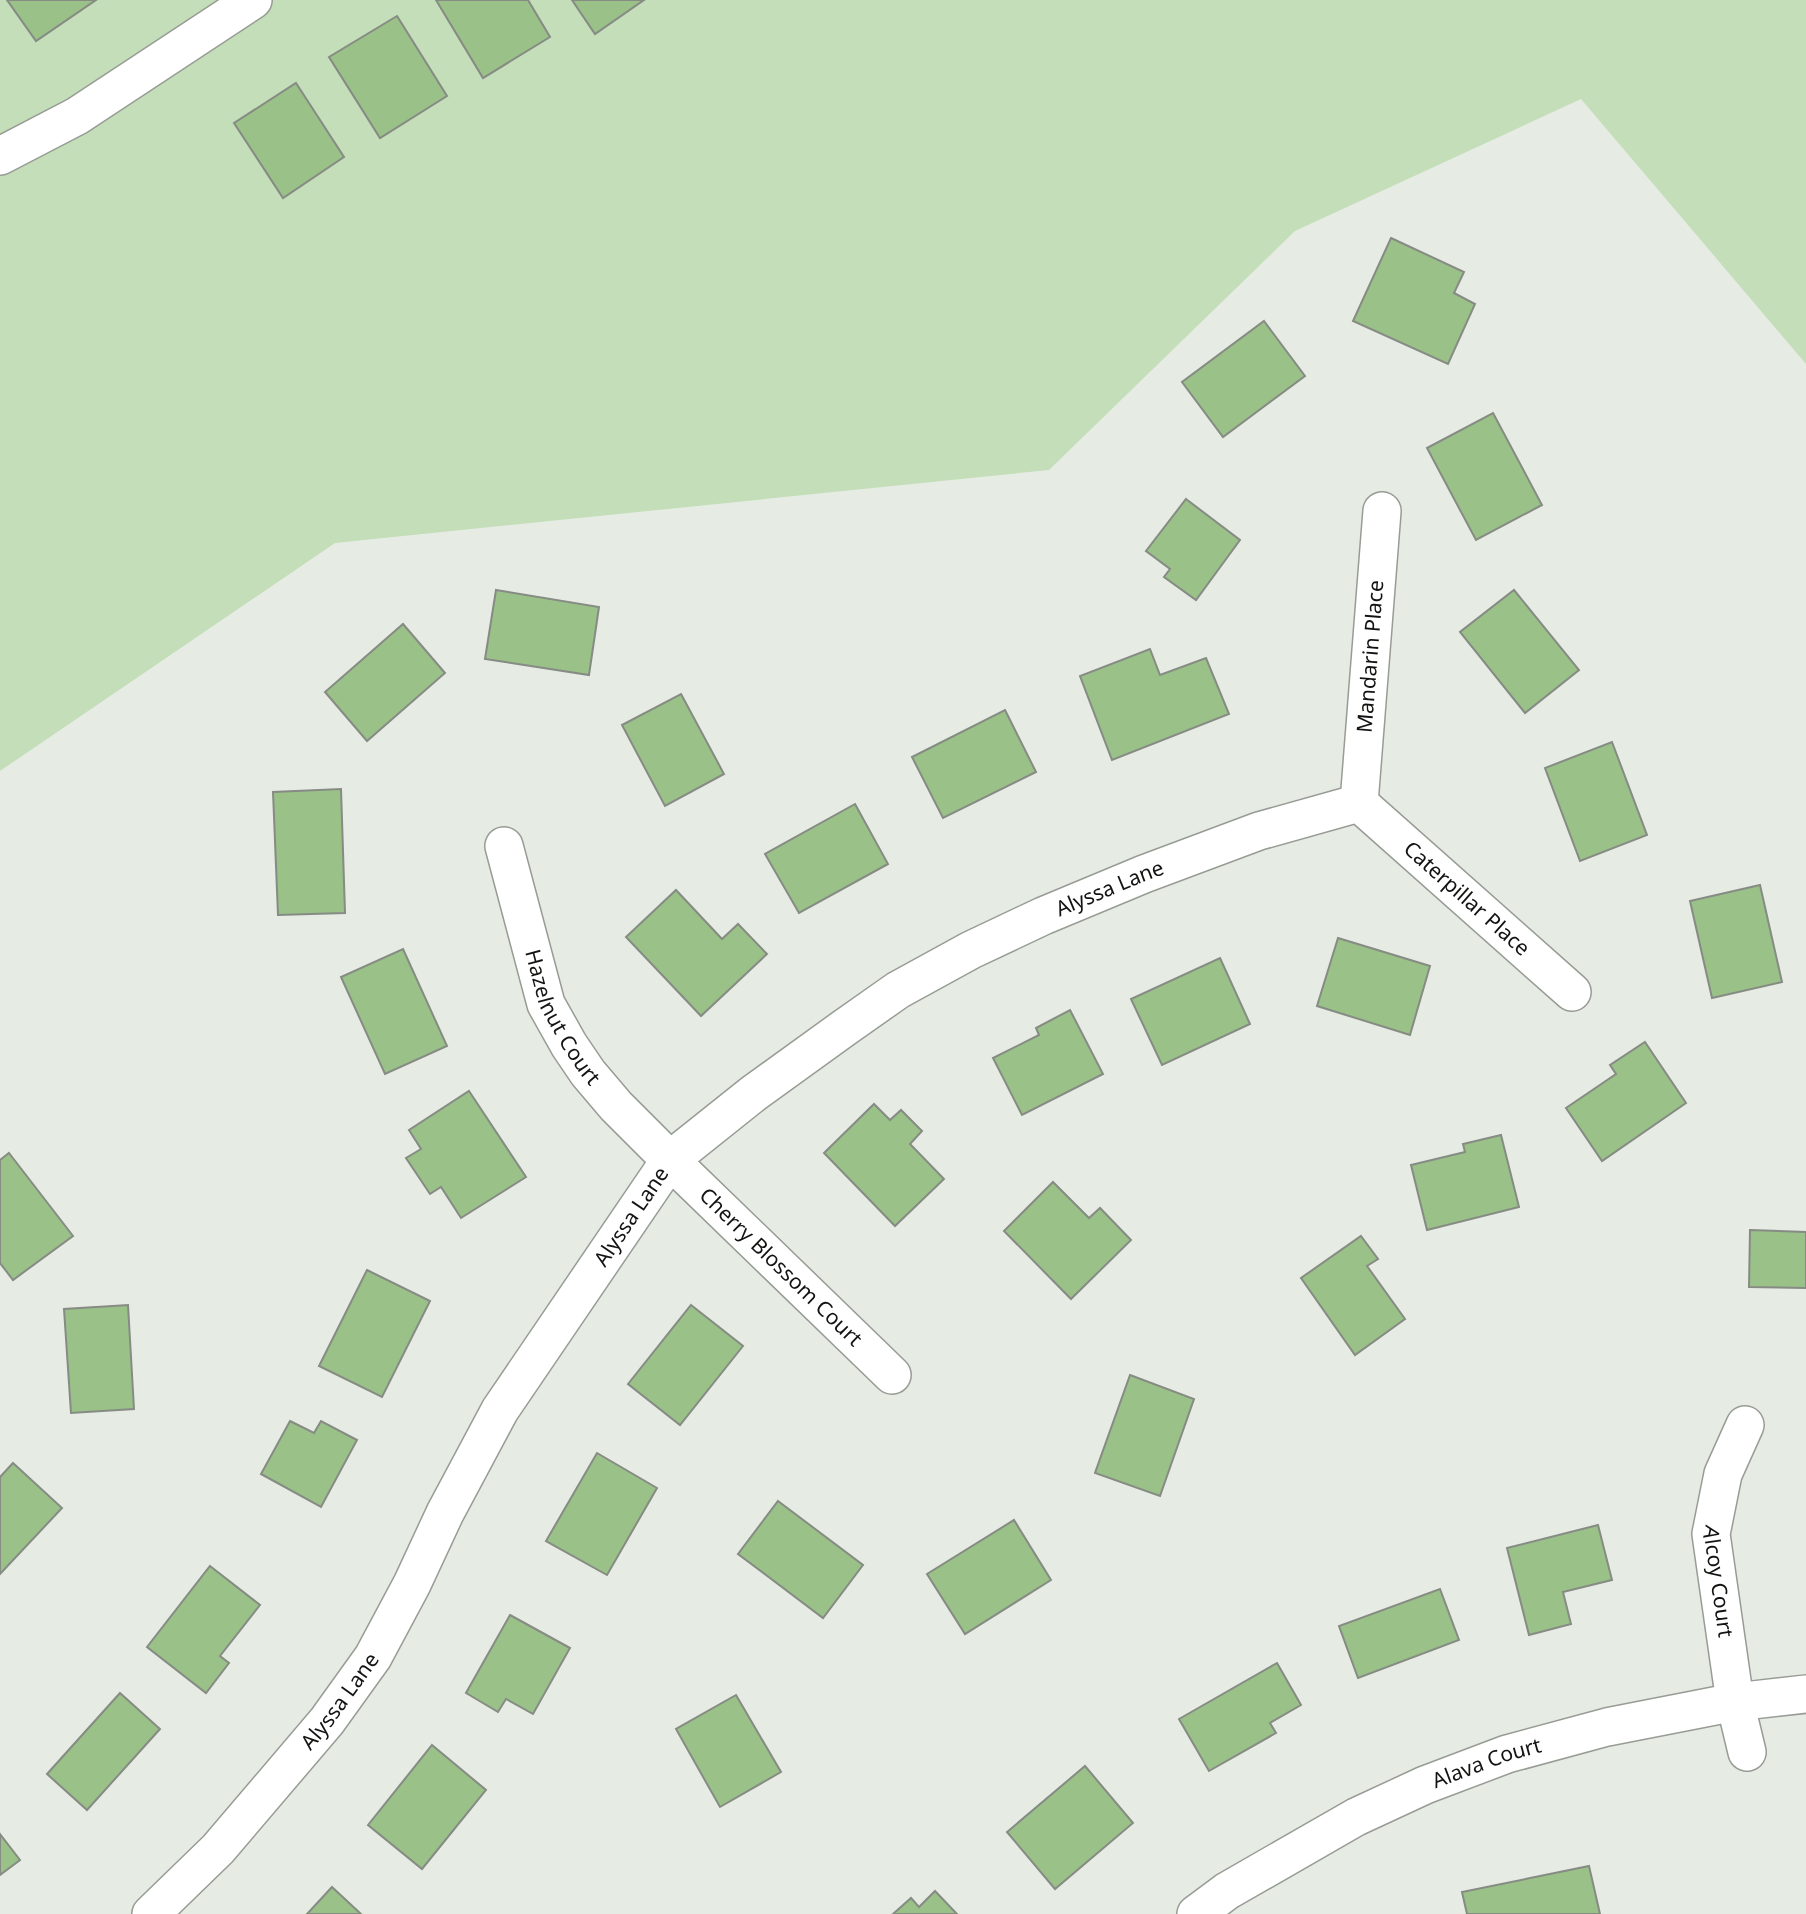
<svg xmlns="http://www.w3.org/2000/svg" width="1806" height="1914" viewBox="0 0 1806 1914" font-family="'Noto Sans',sans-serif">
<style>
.green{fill:#c3deb8}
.building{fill:#99c188;stroke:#868b84;stroke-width:2}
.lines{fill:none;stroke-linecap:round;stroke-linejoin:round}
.street-casing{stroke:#979c95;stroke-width:40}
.street{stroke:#fff;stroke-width:37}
.labels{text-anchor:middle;stroke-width:7;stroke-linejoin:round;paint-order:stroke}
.street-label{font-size:21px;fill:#121411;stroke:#e6ece4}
</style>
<rect width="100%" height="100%" fill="#e6ece4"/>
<!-- green -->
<path class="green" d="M0 0H1806V364L1581 99 1295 231 1049 470 335 543 0 771Z"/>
<!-- building -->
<g class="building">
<path d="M7 0H96L36 41Z"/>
<path d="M436 0H528L550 37 483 78Z"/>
<path d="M572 0H644L595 34Z"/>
<path d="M397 16 447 96 380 138 329 57Z"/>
<path d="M296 83 344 157 283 198 234 123Z"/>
<path d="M1391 238 1464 272 1454 293 1475 304 1448 364 1353 321Z"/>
<path d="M1264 321 1305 376 1223 437 1182 382Z"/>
<path d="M1493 413 1542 505 1476 540 1427 448Z"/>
<path d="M1186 499 1240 540 1196 600 1164 577 1170 569 1146 551Z"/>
<path d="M496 590 599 607 589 675 485 659Z"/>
<path d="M1514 590 1579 670 1525 713 1460 632Z"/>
<path d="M403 624 445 673 367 741 325 692Z"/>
<path d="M1150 649 1160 675 1206 658 1229 714 1112 760 1080 676Z"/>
<path d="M681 694 724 774 665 806 622 725Z"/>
<path d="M1005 710 1036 772 943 818 912 757Z"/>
<path d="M1612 742 1647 835 1580 861 1545 768Z"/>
<path d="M341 789 345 913 278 915 273 792Z"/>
<path d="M855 804 888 864 799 913 765 854Z"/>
<path d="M1760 885 1782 982 1712 998 1690 901Z"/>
<path d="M676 890 722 939 738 924 767 954 701 1016 626 937Z"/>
<path d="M1338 938 1430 966 1410 1035 1317 1006Z"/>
<path d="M403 949 447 1046 385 1074 341 977Z"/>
<path d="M1220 958 1250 1024 1162 1065 1131 999Z"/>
<path d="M1070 1010 1103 1074 1022 1115 993 1058 1039 1035 1036 1028Z"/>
<path d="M1645 1042 1686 1103 1602 1161 1566 1108 1616 1074 1610 1065Z"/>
<path d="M469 1091 526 1177 461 1218 441 1187 430 1194 406 1158 421 1149 409 1130Z"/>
<path d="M874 1104 890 1120 901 1110 922 1131 910 1144 944 1179 895 1226 824 1153Z"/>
<path d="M1501 1135 1519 1207 1427 1230 1411 1165 1465 1152 1463 1144Z"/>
<path d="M9 1153 73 1236 13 1280 0 1263V1160Z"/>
<path d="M1053 1182 1089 1218 1100 1208 1131 1240 1071 1299 1004 1231Z"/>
<path d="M1750 1230 1806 1232V1288L1749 1287Z"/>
<path d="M1361 1236 1378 1259 1367 1266 1405 1319 1355 1355 1301 1278Z"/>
<path d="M367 1270 430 1301 382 1397 319 1366Z"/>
<path d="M128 1305 134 1409 71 1413 64 1309Z"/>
<path d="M691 1305 743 1346 680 1425 628 1384Z"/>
<path d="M1130 1375 1194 1399 1160 1496 1095 1473Z"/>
<path d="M290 1421 314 1433 321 1421 357 1440 321 1507 261 1474Z"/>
<path d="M597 1453 657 1488 607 1575 546 1541Z"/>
<path d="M13 1463 62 1508 0 1574V1477Z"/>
<path d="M778 1501 863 1565 823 1618 738 1554Z"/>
<path d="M1014 1520 1051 1580 965 1634 927 1574Z"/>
<path d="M1598 1525 1612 1580 1563 1592 1571 1624 1529 1635 1507 1548Z"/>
<path d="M210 1566 260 1605 220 1656 229 1663 206 1693 147 1647Z"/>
<path d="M1440 1589 1459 1640 1358 1678 1339 1626Z"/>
<path d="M510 1615 570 1648 533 1714 506 1699 498 1712 466 1693Z"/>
<path d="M1277 1663 1301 1705 1270 1723 1276 1733 1209 1771 1179 1719Z"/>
<path d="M120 1693 160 1729 87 1810 47 1774Z"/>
<path d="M736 1695 781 1772 720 1807 676 1729Z"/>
<path d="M432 1745 486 1790 422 1869 368 1825Z"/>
<path d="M1085 1766 1133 1823 1055 1889 1007 1832Z"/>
<path d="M0 1834 20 1860 0 1875Z"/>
<path d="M1589 1866 1600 1914H1467L1462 1892Z"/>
<path d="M332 1887 361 1914H307Z"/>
<path d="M935 1891 957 1914H893L911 1898 919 1907Z"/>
</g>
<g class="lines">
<!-- street casing -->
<g class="street-casing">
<g id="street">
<path d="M0 156 77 116 253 0"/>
<path id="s1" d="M1359 803 1382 511"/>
<path id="s2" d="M1359 803 1572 992"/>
<path id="s3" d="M504 846 546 1004 569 1045 588 1073 616 1106 670 1160 892 1375"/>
<path id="s4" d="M1745 1425 1723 1474 1711 1534 1735 1702 1747 1752"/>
<path id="s5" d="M151 1914 218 1849 327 1721 373 1657 412 1584 445 1513 500 1410 670 1160 754 1093 844 1028 898 990 971 950 1043 916 1144 874 1259 831 1359 803"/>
<path id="s6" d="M1196 1914 1227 1891 1356 1817 1425 1785 1507 1754 1607 1727 1735 1702 1806 1694"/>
</g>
</g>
<!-- street -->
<use href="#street" class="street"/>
</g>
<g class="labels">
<!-- street labels -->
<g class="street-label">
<text dy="7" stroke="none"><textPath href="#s1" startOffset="147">Mandarin Place</textPath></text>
<text dy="7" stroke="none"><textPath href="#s5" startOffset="1440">Alyssa Lane</textPath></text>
<text dy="7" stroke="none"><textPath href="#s2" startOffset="144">Caterpillar Place</textPath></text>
<text dy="7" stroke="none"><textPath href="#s3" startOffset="182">Hazelnut Court</textPath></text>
<text dy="7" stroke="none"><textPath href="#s5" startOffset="852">Alyssa Lane</textPath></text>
<text dy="7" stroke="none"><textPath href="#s3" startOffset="518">Cherry Blossom Court</textPath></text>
<text dy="7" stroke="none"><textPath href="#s4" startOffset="163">Alcoy Court</textPath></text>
<text dy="7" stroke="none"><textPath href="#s5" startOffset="285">Alyssa Lane</textPath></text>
<text dy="7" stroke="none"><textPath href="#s6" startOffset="329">Alava Court</textPath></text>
</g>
</g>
</svg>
